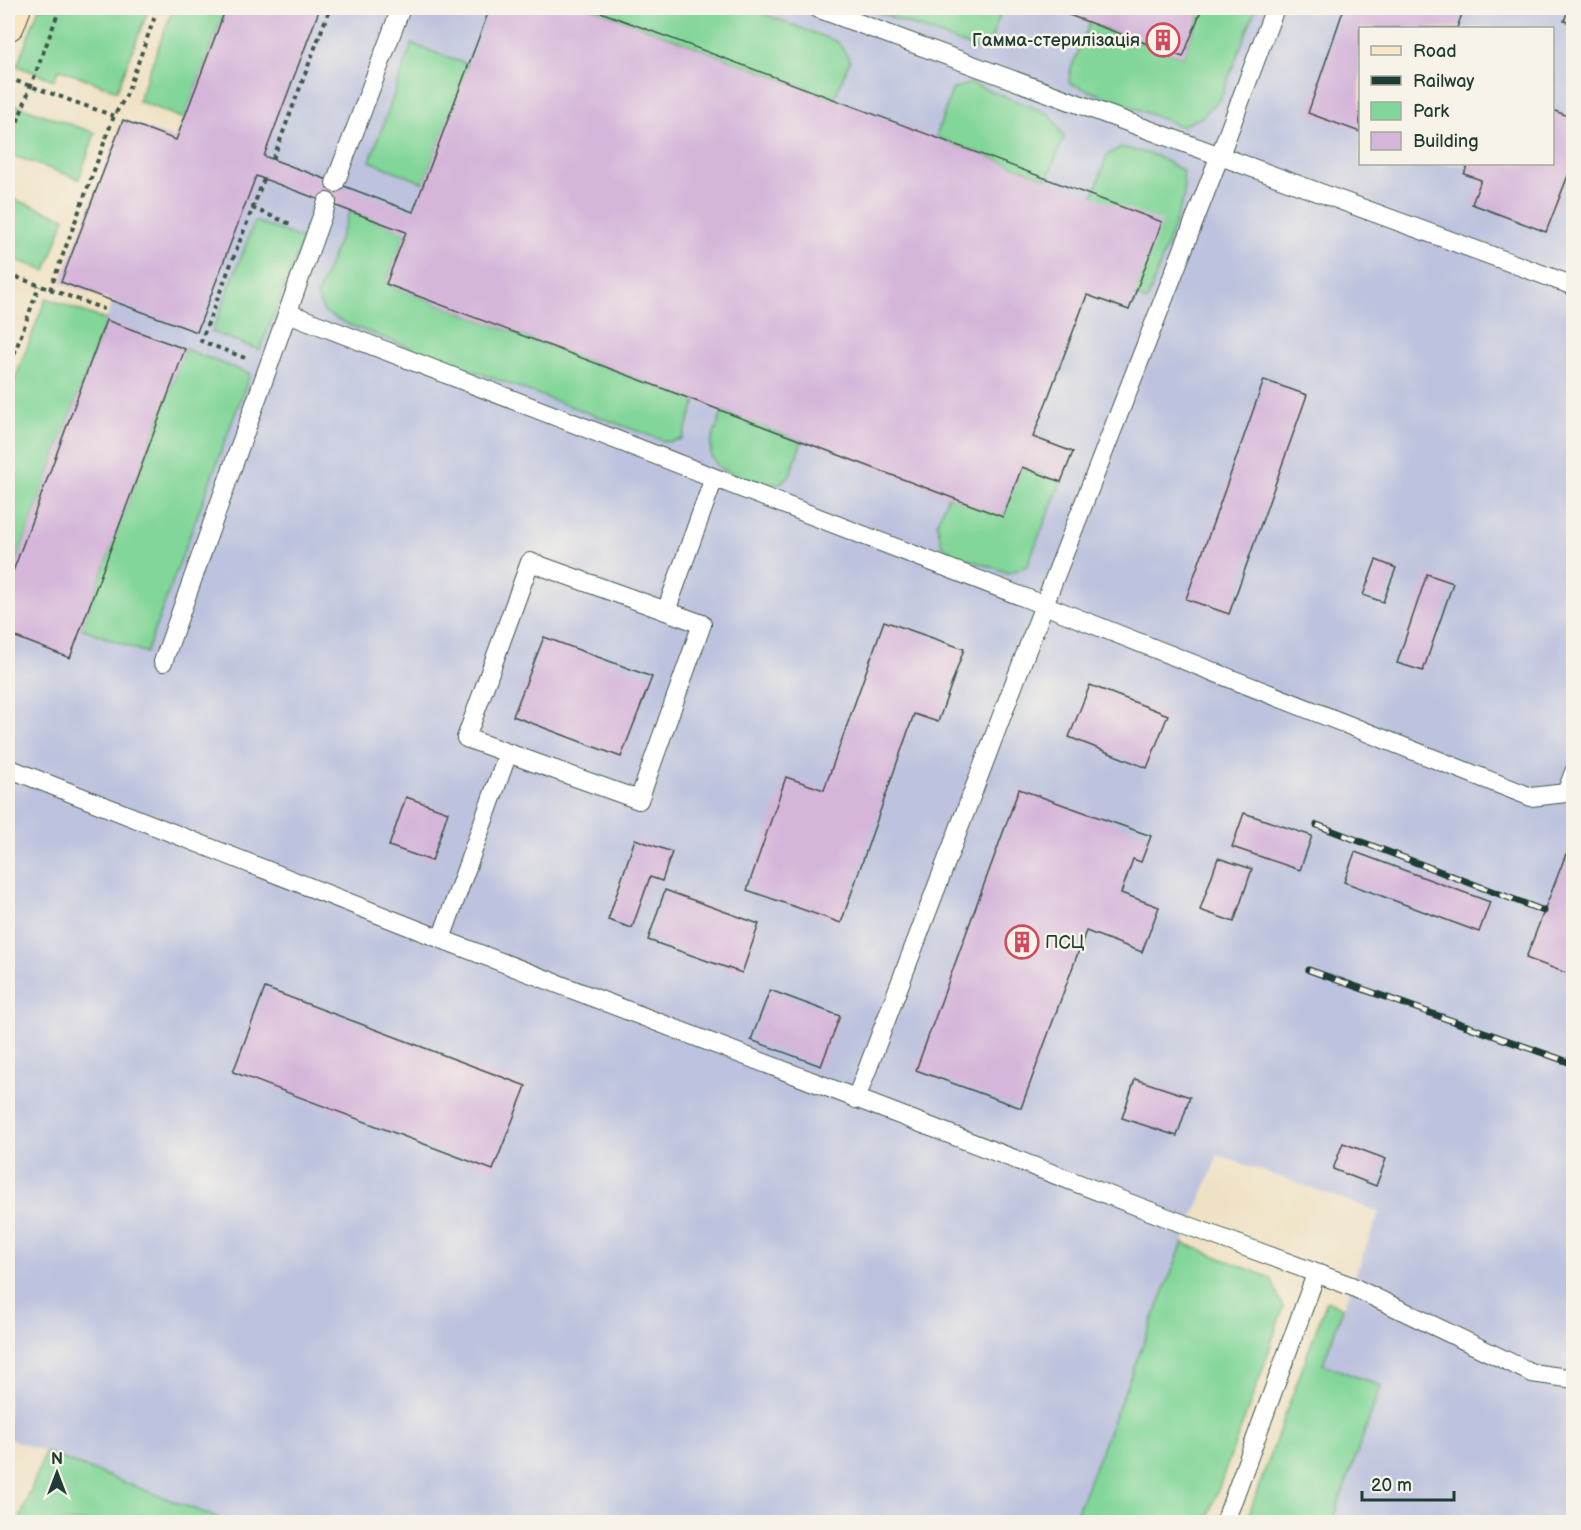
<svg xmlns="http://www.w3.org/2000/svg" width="1581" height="1530" viewBox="0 0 1581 1530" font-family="'Balsamiq Sans',sans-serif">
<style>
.industrial{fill:#bdc3de;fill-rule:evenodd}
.green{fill:#82d699;stroke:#508a66;stroke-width:1.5}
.building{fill:#d5b6da}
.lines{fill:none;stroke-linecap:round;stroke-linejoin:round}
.lane-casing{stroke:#3e5649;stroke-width:20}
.secondary-casing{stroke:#3e5649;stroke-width:35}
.path{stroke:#3e5649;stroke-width:4;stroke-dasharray:4.5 4.5;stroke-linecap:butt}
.lane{stroke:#fff;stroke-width:18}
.secondary{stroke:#f9e7c3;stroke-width:33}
.rail-casing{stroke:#1f3d34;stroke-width:7}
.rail{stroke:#f7f3e8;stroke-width:4.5;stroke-dasharray:14;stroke-linecap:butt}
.labels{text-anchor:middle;stroke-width:5;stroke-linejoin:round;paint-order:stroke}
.poi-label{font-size:18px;fill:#1f3d34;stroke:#f7f3e8;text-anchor:end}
</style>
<rect width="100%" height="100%" fill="#f7f3e8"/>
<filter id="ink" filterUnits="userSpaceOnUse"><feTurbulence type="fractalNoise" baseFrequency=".0167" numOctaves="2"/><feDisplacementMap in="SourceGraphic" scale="12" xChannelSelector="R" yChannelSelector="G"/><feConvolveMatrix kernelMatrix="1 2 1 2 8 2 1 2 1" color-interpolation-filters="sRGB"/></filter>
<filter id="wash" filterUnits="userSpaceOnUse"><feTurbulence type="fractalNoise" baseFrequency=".008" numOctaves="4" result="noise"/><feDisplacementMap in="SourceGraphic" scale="24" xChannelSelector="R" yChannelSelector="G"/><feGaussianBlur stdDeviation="1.35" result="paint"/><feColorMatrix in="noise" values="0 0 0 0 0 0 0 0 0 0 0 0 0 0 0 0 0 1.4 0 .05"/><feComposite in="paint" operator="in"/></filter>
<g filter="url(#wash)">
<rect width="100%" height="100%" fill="#efe1c3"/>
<!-- industrial -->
<path class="industrial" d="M226 8H1573V1522H1332L1381 1386 1322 1364 1379 1212 1218 1155 1073 1522H228L8 1438V585L113 301 61 282 123 120 176 139ZM1360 28H1552V164H1360Z"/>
<!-- green -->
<g class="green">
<path d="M39 8H149L117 91 59 69 54 80 17 66Z"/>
<path d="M173 8H212L224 12 184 119 138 101Z"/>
<path d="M590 8H748L838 42 850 60 834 99Z"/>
<path d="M866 8H1002L990 43 979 50Z"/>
<path d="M1202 8H1256L1221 97 1202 117 1181 126 1069 83 1070 71 1090 23 1183 57Z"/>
<path d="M412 44 469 65 424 183 370 161Z"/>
<path d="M970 83 1050 114 1064 137 1047 179 936 137 952 90Z"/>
<path d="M8 102 95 133 79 179 11 155 8 163Z"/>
<path d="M1121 147 1157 156 1183 171 1184 197 1147 301 1134 295 1093 197 1107 155Z"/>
<path d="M8 197 65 218 46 271 8 257Z"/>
<path d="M350 211 406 232 386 284 696 401 682 439 667 442 349 325 324 312 317 296Z"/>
<path d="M255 221 303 239 260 350 212 332Z"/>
<path d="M46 298 106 320 8 585V397Z"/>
<path d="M185 349 250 374 146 653 81 628Z"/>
<path d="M723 411 802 441 790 475 779 484 755 483 719 468 711 456V442Z"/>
<path d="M1022 467 1061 482 1027 566 1009 573 956 555 942 545 937 523 948 496 1003 516Z"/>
<path d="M1183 1243 1271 1278 1283 1307 1263 1369 1206 1522H1073Z"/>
<path d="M1327 1300 1343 1308 1323 1364 1381 1386 1332 1522H1246Z"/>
<path d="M45 1452 228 1522H19Z"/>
</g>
<g id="blocks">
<!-- building -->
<g class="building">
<path d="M226 8H320L264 156 413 212 490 8H590L1162 222 1129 310 1087 295 1033 437 1073 452 1061 482 1022 467 1003 517 386 284 406 232 256 176 197 332 61 282 123 120 176 140Z"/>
<path d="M1050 8H1202L1183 57Z"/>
<path d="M1344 8H1464L1457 28H1360V132L1308 113Z"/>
<path d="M1569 8H1574V24L1564 21Z"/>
<path d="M1552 110 1574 118V160L1546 232 1472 204 1481 180 1464 174 1468 164H1552Z"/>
<path d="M106 320 185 349 70 658 8 634V585Z"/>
<path d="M1264 380 1307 395 1229 614 1186 599Z"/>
<path d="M1376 560 1396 568 1383 602 1363 595Z"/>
<path d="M1427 574 1453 583 1423 671 1397 663Z"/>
<path d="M884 621 964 649 938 722 914 714 841 923 747 890 786 777 824 790Z"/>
<path d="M544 637 652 677 621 757 513 716Z"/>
<path d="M1090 685 1168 715 1147 768 1069 737Z"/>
<path d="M1019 789 1151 836 1141 862 1133 859 1121 893 1159 907 1142 952 1086 931 1021 1108 916 1070Z"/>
<path d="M406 797 448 812 432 861 389 846Z"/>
<path d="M1244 813 1312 836 1300 870 1232 847Z"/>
<path d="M635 839 672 852 662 881 650 877 632 928 608 920Z"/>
<path d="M1355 852 1490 902 1479 932 1344 882Z"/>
<path d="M1566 854 1574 857V976L1526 958Z"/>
<path d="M1218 858 1252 869 1234 922 1200 910Z"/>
<path d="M665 890 759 924 742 973 648 940Z"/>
<path d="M265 988 526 1086 493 1170 233 1072Z"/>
<path d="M770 990 840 1016 821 1066 751 1040Z"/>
<path d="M1135 1079 1190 1097 1177 1136 1122 1118Z"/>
<path d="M1343 1143 1386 1159 1376 1186 1333 1169Z"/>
</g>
</g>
</g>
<g filter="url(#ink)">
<use href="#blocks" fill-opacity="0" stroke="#3e5649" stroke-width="1.5"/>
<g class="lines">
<!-- lane casing -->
<g class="lane-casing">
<g id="lane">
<path d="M817 8 1574 286"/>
<path d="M335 183 401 8"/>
<path d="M288 313 1044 605 1531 797 1566 793 1574 772"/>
<path d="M163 662 327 202"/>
<path d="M508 753 639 800 702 624 666 611"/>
<path d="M8 768 441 939 1189 1226 1351 1286 1532 1373 1574 1379"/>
<path d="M441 939 508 753 466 738 530 562 666 611 714 478"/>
<path d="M856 1099 1044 605 1220 155 1275 8"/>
<path d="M1225 1522 1316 1274"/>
</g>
</g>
<!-- secondary casing -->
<g class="secondary-casing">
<path id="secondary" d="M8 24 14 8"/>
</g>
<!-- path -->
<g class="path">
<path d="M8 78 114 116"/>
<path d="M8 147 60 8"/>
<path d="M273 159 330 8"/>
<path d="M252 208 293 225"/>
<path d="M8 274 104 309"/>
<path d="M50 290 114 116 126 96 158 8"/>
<path d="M245 358 201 341 264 179"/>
<path d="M8 371 39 286"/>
</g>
<!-- lane -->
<use href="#lane" class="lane"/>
<!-- secondary -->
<use href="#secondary" class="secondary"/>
<!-- rail casing -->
<g class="rail-casing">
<g id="rail">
<path d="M1317 825 1544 911"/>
<path d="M1309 970 1574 1064"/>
</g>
</g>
<!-- rail -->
<use href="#rail" class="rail"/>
</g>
</g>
<!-- icons -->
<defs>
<g id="building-ring" transform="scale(1.725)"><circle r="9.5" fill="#f7f3e8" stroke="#d1495b" stroke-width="1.5"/><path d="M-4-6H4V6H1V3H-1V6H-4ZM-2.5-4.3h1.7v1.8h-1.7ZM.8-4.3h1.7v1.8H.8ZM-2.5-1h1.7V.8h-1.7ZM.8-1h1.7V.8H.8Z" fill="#d1495b"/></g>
</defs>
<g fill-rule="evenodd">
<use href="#building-ring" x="1163" y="40"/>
<use href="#building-ring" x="1022" y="942"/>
</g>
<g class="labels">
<!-- poi labels -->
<g class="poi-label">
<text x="1140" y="46">Гамма-стерилізація</text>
<text x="1045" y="948" text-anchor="start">ПСЦ</text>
</g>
</g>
<!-- margin -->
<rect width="1581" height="1530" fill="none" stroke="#f7f3e8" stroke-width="30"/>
<!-- legend -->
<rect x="1359" y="27" width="195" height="138" fill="#f7f3e8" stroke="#a1aaa0" stroke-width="1.5"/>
<rect x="1371" y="46" width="30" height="9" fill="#f9e7c3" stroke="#a1aaa0" stroke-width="1.5"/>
<text x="1413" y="57" font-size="18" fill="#1f3d34">Road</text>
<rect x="1371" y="76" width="30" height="9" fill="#1f3d34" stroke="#a1aaa0" stroke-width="1.5"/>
<text x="1413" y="87" font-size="18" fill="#1f3d34">Railway</text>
<rect x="1371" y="102" width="30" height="18" fill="#82d699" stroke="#a1aaa0" stroke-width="1.5"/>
<text x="1413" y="117" font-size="18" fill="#1f3d34">Park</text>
<rect x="1371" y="132" width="30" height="18" fill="#d5b6da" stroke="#a1aaa0" stroke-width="1.5"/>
<text x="1413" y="147" font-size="18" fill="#1f3d34">Building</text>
<!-- north arrow -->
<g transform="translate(57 1473)" stroke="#f7f3e8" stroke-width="4.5" paint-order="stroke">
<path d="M0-4.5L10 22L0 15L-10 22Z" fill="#1f3d34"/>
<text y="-9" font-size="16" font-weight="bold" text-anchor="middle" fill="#1f3d34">N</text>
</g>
<!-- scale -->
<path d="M1362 1491v9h92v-9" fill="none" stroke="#1f3d34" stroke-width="3"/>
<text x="1371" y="1491" font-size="18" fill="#1f3d34" stroke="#f7f3e8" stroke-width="4.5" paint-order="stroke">20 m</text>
</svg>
